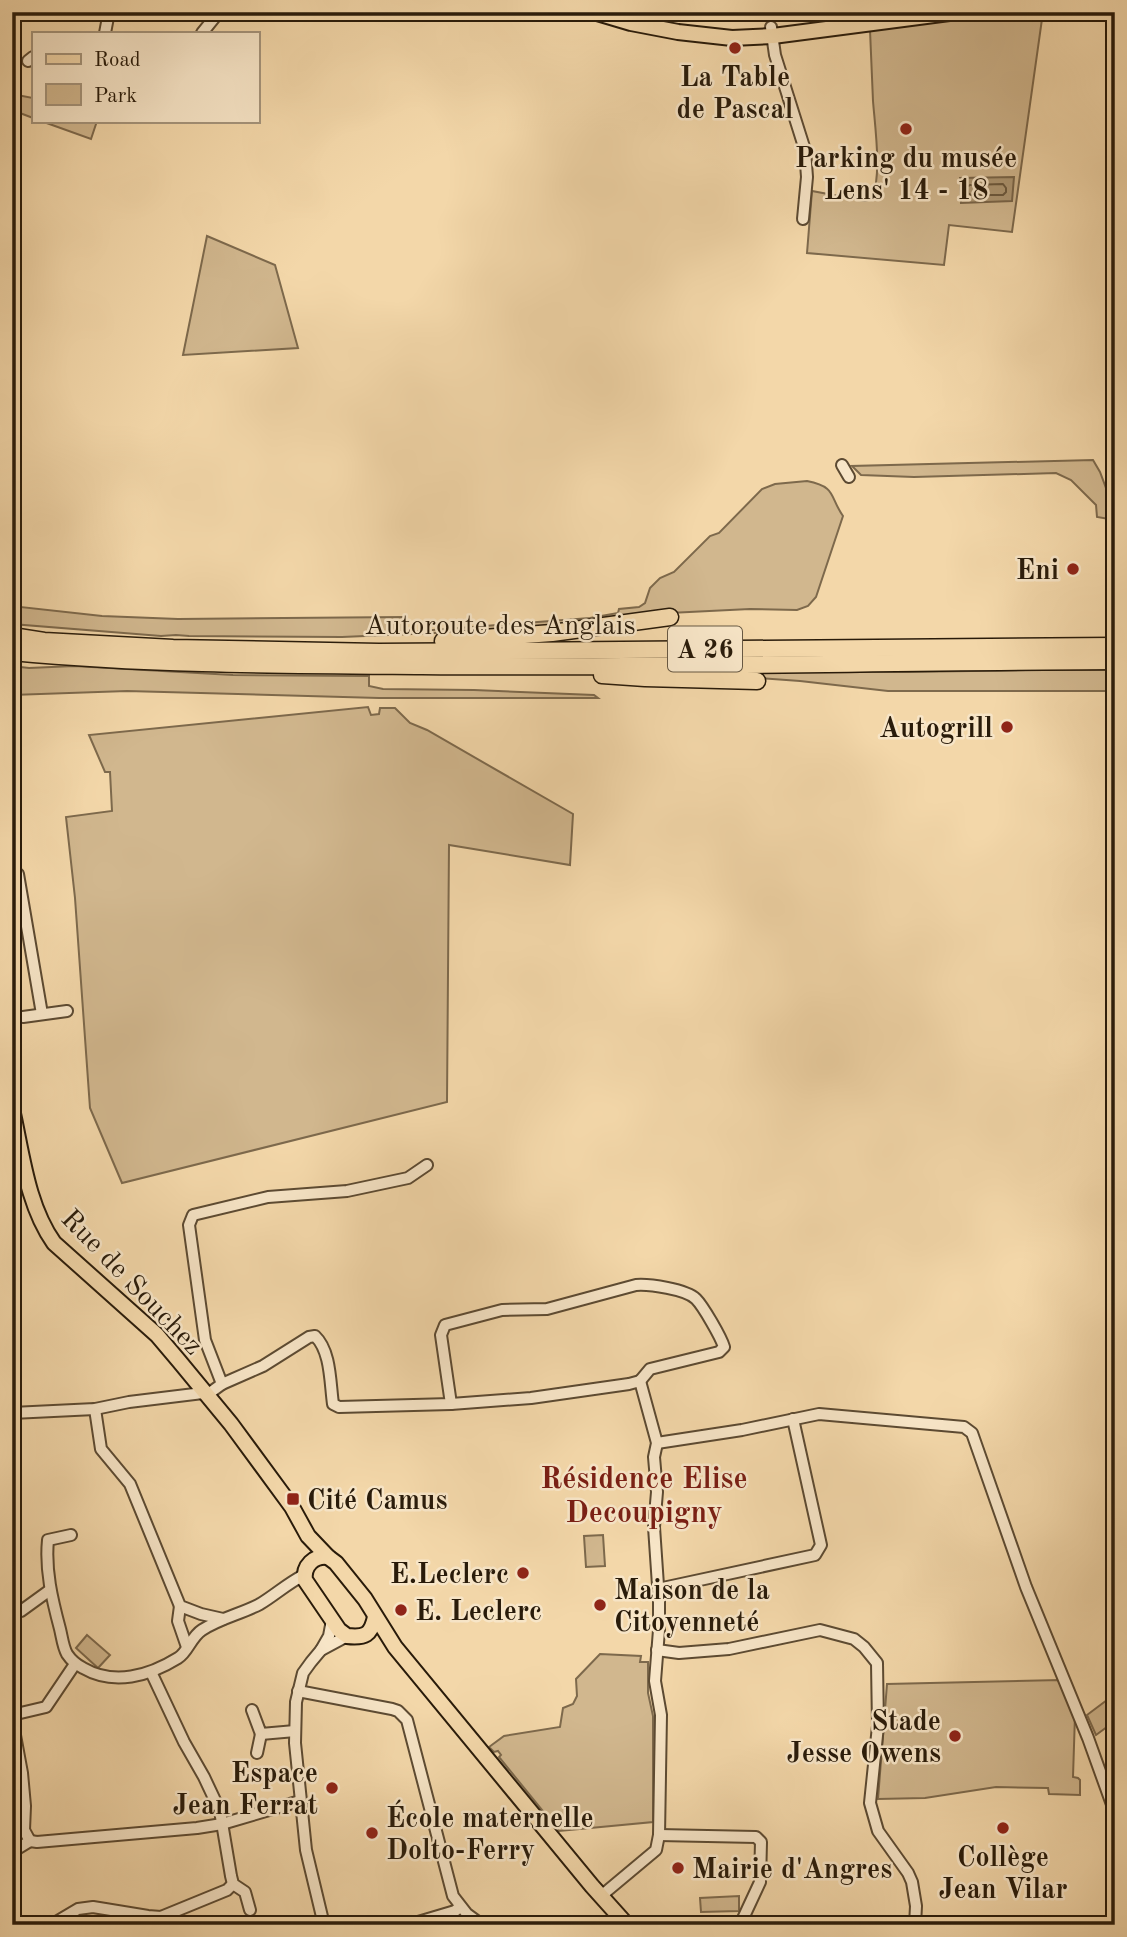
<svg xmlns="http://www.w3.org/2000/svg" width="1127" height="1937" viewBox="0 0 1127 1937" font-family="'Old Standard TT',serif">
<style>
.green{fill:#d1b78e;stroke:#7d694c;stroke-width:2}
.water{fill:#ae9773;stroke:#796549;stroke-width:2}
.lines{fill:none;stroke-linecap:round;stroke-linejoin:round}
.shore{stroke:#6c593e;stroke-width:2}
.minor-casing{stroke:#5c4a32;stroke-width:14}
.major-casing{stroke:#291b0a;stroke-width:18}
.highway-casing{stroke:#291b0a;stroke-width:19}
.minor{stroke:#f7e5c7;stroke-width:10}
.major{stroke:#f3d7a9;stroke-width:14}
.highway{stroke:#f3d7a9;stroke-width:16}
.poi-dot{fill:#8f2418;stroke:#f7e5c7;stroke-width:2.5}
.labels{text-anchor:middle;stroke-width:5;stroke-linejoin:round;paint-order:stroke}
.shield{fill:#f7e5c7;stroke:#675843;stroke-width:2}
.shield-label{font-size:26px;font-weight:bold;fill:#291b0a}
.poi-label{font-size:28px;font-weight:bold;fill:#291b0a;stroke:#f7e5c7;text-anchor:end}
.street-label{font-size:28px;fill:#291b0a;stroke:#f7e5c7}
.neighbourhood-label{font-size:30px;font-weight:bold;fill:#7a1f14;stroke:#f7e5c7}
</style>
<rect width="100%" height="100%" fill="#f3d7a9"/>
<filter id="stains"><feTurbulence type="fractalNoise" baseFrequency=".00286" numOctaves="4"/><feColorMatrix values="0 0 0 0 .2 0 0 0 0 .09 0 0 0 0 .02 0 0 0 .5 -.17"/></filter>
<radialGradient id="worn" r=".72"><stop offset=".6" stop-color="#630" stop-opacity="0"/><stop offset="1" stop-color="#630" stop-opacity=".3"/></radialGradient>
<!-- green -->
<g class="green">
<path d="M996 12H1043L1012 232 949 225 944 265 807 253 812 191 865 201 872 199C882 175 875 127 873 101 872 77 871 53 870 30Z"/>
<path d="M12 94 33 98V118L12 110Z"/>
<path d="M41 121H97L91 139Z"/>
<path d="M207 236 275 265 298 348 183 355Z"/>
<path d="M1093 460 1100 472 1109 496 1115 494V520L1097 517 1096 505 1071 480 1056 473 914 477 861 475 852 466Z"/>
<path d="M807 481C837 487 829 496 843 516L816 597 808 606 797 610 750 609 669 613 528 629 342 637 189 636 176 635 161 636 12 624V606L102 616 178 619 404 617V630L407 632 590 618 618 613 619 609 639 607 645 603 650 588 660 578 674 572 710 536 719 533 762 489 775 484Z"/>
<path d="M12 666 29 668 74 666 233 675 369 676V686L383 689 474 690 594 695 598 698H379L127 691 12 695Z"/>
<path d="M1026 670H1115V691H888L800 681 730 676 731 671 909 672Z"/>
<path d="M368 707 371 715 379 714 380 708H395L410 723 427 730 573 814 570 865 449 845 447 1102 122 1183 90 1108 75 898 66 817 112 811 110 772H105L89 735Z"/>
<path d="M603 1535 605 1566 586 1567 584 1536Z"/>
<path d="M87 1635 110 1655 98 1668 76 1648Z"/>
<path d="M600 1654 641 1656 640 1662H648V1693L653 1716V1822L559 1831 499 1757 501 1755 498 1751 494 1752 489 1747 504 1736 560 1727 563 1708 573 1704 577 1696 576 1679Z"/>
<path d="M1060 1680 1075 1715 1073 1777 1078 1778 1080 1780V1795L1049 1794 1048 1788 996 1787 925 1798 878 1799 887 1684Z"/>
<path d="M1115 1694V1721L1096 1735 1087 1715Z"/>
<path d="M739 1896V1911L701 1912 700 1898Z"/>
</g>
<!-- water -->
<path class="water" d="M1014 177 1012 201 961 203 960 178Z"/>
<g class="lines">
<!-- shore -->
<path class="shore" d="M1003 184 1006 188V192L1003 195H971L968 193 967 187 970 185Z"/>
<!-- minor casing -->
<g class="minor-casing">
<g id="minor">
<path d="M771 27 775 55 805 150 807 177 803 219"/>
<path d="M105 33 109 12"/>
<path d="M202 33 219 12"/>
<path d="M28 61 33 57"/>
<path d="M842 465 849 477"/>
<path d="M12 870 18 874 42 1014"/>
<path d="M23 1017 67 1011"/>
<path d="M222 1384 263 1366 309 1337 315 1336C331 1351 330 1383 333 1404L339 1407 451 1404 531 1398 629 1384 640 1381"/>
<path d="M451 1404 441 1335 445 1325 502 1310 547 1309 636 1285C649 1284 686 1289 696 1299 703 1306 721 1337 724 1347L719 1352 650 1369 640 1381"/>
<path d="M95 1409 101 1449 130 1484 180 1606 201 1614 223 1619"/>
<path d="M12 1413 95 1409 129 1402 211 1392 222 1384 205 1340 189 1225 193 1215 268 1197 347 1191 408 1178 427 1165"/>
<path d="M657 1443 742 1430 819 1414 964 1427 972 1433 1026 1587 1088 1738 1115 1813"/>
<path d="M71 1535 48 1540C45 1570 52 1599 60 1629 62 1637 63 1647 67 1654 71 1660 77 1665 83 1668 114 1686 149 1676 178 1658 188 1652 191 1637 202 1630 220 1618 241 1614 260 1604 275 1595 288 1583 304 1575"/>
<path d="M658 1589 815 1555 821 1545 793 1419"/>
<path d="M180 1606 178 1621 187 1647"/>
<path d="M12 1613 21 1611 50 1590"/>
<path d="M321 1650 329 1636 332 1620"/>
<path d="M657 1650 679 1653 729 1649 820 1630 854 1639 864 1647 877 1663 878 1726 870 1803 878 1831 908 1873 912 1882 916 1906 915 1925"/>
<path d="M151 1672 184 1742 204 1777 220 1811 231 1876 233 1884 245 1892 250 1910"/>
<path d="M298 1691 392 1709 398 1711 407 1720 453 1896 467 1914 482 1925"/>
<path d="M252 1710 261 1734 295 1731"/>
<path d="M12 1715 46 1707 75 1664"/>
<path d="M12 1719 22 1773 25 1806 24 1830 30 1841"/>
<path d="M257 1753 261 1734"/>
<path d="M659 1835 756 1837 761 1842 760 1882 740 1925"/>
<path d="M30 1841 37 1842 197 1828 222 1824 300 1801"/>
<path d="M12 1852 30 1841"/>
<path d="M601 1896 656 1850 659 1835 661 1715 655 1681 659 1630V1600L654 1527 657 1492 654 1457 657 1443 640 1381"/>
<path d="M418 1922 455 1911 460 1907"/>
<path d="M51 1925 78 1909 93 1907 148 1916 161 1917 227 1890 233 1884"/>
<path d="M324 1925 306 1850 295 1743 296 1702 303 1673 311 1662 321 1650 347 1636"/>
</g>
</g>
<!-- major casing -->
<g class="major-casing">
<g id="major">
<path d="M594 12 631 23 678 32 732 38 773 36 957 12"/>
<path d="M12 1109C22 1153 27 1205 54 1243L157 1335 179 1361 231 1424 292 1507 308 1536 328 1557 336 1563 365 1599 395 1647 592 1886 627 1925"/>
<path d="M328 1557C314 1555 303 1566 305 1580L339 1630 347 1636C365 1638 371 1635 375 1617"/>
</g>
</g>
<!-- highway casing -->
<g class="highway-casing">
<g id="highway">
<path d="M12 636 44 641 173 648 379 652 1115 646"/>
<path d="M443 641 552 633 670 617"/>
<path d="M12 652C149 665 285 665 422 666 653 668 884 662 1115 661"/>
<path d="M602 675 645 678 757 681"/>
</g>
</g>
<!-- minor -->
<use href="#minor" class="minor"/>
<!-- major -->
<use href="#major" class="major"/>
<!-- highway -->
<use href="#highway" class="highway"/>
</g>
<!-- markers -->
<g class="poi-dot">
<circle cx="735" cy="48" r="7"/>
<circle cx="906" cy="129" r="7"/>
<circle cx="1073" cy="569" r="7"/>
<circle cx="1007" cy="727" r="7"/>
<rect x="286" y="1492" width="14" height="14" rx="3.5"/>
<circle cx="523" cy="1573" r="7"/>
<circle cx="600" cy="1605" r="7"/>
<circle cx="401" cy="1610" r="7"/>
<circle cx="955" cy="1736" r="7"/>
<circle cx="332" cy="1788" r="7"/>
<circle cx="1003" cy="1828" r="7"/>
<circle cx="372" cy="1833" r="7"/>
<circle cx="678" cy="1868" r="7"/>
</g>
<g class="labels">
<!-- shield labels -->
<rect class="shield" x="668" y="626.5" width="74" height="45" rx="5"/>
<g class="shield-label">
<text x="705" y="658">A 26</text>
</g>
<!-- poi labels -->
<g class="poi-label">
<text x="735" y="86" text-anchor="middle">La Table<tspan x="735" dy="32">de Pascal</tspan></text>
<text x="906" y="167" text-anchor="middle">Parking du musée<tspan x="906" dy="32">Lens' 14 - 18</tspan></text>
<text x="1059" y="579">Eni</text>
<text x="993" y="737">Autogrill</text>
<text x="307" y="1509" text-anchor="start">Cité Camus</text>
<text x="509" y="1583">E.Leclerc</text>
<text x="614" y="1599" text-anchor="start">Maison de la<tspan x="614" dy="32">Citoyenneté</tspan></text>
<text x="415" y="1620" text-anchor="start">E. Leclerc</text>
<text x="941" y="1730">Stade<tspan x="941" dy="32">Jesse Owens</tspan></text>
<text x="318" y="1782">Espace<tspan x="318" dy="32">Jean Ferrat</tspan></text>
<text x="386" y="1827" text-anchor="start">École maternelle<tspan x="386" dy="32">Dolto-Ferry</tspan></text>
<text x="1003" y="1866" text-anchor="middle">Collège<tspan x="1003" dy="32">Jean Vilar</tspan></text>
<text x="692" y="1878" text-anchor="start">Mairie d'Angres</text>
</g>
<!-- street labels -->
<g class="street-label">
<text x="500" y="634">Autoroute des Anglais</text>
<text transform="translate(133 1281) rotate(46)" y="10">Rue de Souchez</text>
</g>
<!-- neighbourhood labels -->
<g class="neighbourhood-label">
<text x="644" y="1488">Résidence Elise<tspan x="644" dy="34">Decoupigny</tspan></text>
</g>
</g>
<!-- margin -->
<rect width="1127" height="1937" fill="none" stroke="#f3d7a9" stroke-width="42"/>
<rect x="14" y="14" width="1099" height="1909" fill="none" stroke="#291b0a" stroke-width="3.5"/>
<rect x="21" y="21" width="1085" height="1895" fill="none" stroke="#291b0a" stroke-width="2"/>
<!-- legend -->
<rect x="32" y="32" width="228" height="91" fill="#f7e5c7" stroke="#a5947b" stroke-width="2"/>
<rect x="46" y="54" width="35" height="10" fill="#f3d7a9" stroke="#a5947b" stroke-width="2"/>
<text x="94" y="66" font-size="21" fill="#291b0a">Road</text>
<rect x="46" y="84" width="35" height="21" fill="#d1b78e" stroke="#a5947b" stroke-width="2"/>
<text x="94" y="102" font-size="21" fill="#291b0a">Park</text>
<rect width="100%" height="100%" filter="url(#stains)"/>
<rect width="100%" height="100%" fill="url(#worn)"/>
</svg>
